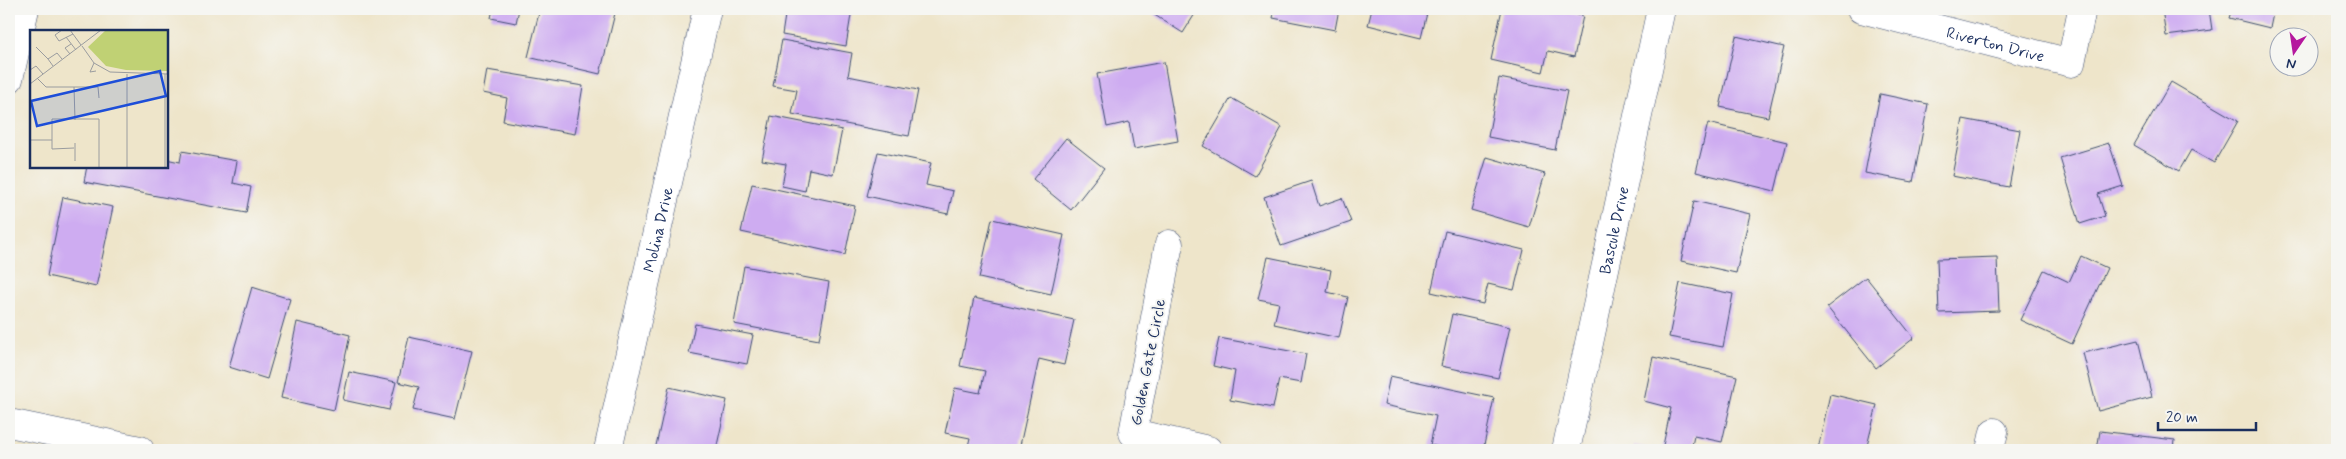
<svg xmlns="http://www.w3.org/2000/svg" width="2346" height="459" viewBox="0 0 2346 459" font-family="Mynerve,sans-serif">
<style>
.building{fill:#ceacf1}
.lines{fill:none;stroke-linecap:round;stroke-linejoin:round}
.minor-casing{stroke:#3b4a6e;stroke-width:29}
.secondary-casing{stroke:#3b4a6e;stroke-width:29}
.minor{stroke:#fff;stroke-width:28}
.secondary{stroke:#fff;stroke-width:28}
.labels{text-anchor:middle;stroke-width:4;stroke-linejoin:round;paint-order:stroke}
.street-label{font-size:16px;fill:#1b2f5e;stroke:#f6f6f2}
.inset-road{fill:none;stroke:#9a9c9f;stroke-width:1}
.view{fill:#1d4ed8;fill-opacity:0.15;stroke:#1d4ed8;stroke-width:2.5}
.inset-edge{fill:none;stroke:#1b2f5e;stroke-width:2.5}
</style>
<rect width="100%" height="100%" fill="#f6f6f2"/>
<filter id="ink" filterUnits="userSpaceOnUse"><feTurbulence type="fractalNoise" baseFrequency=".02" numOctaves="2"/><feDisplacementMap in="SourceGraphic" scale="10" xChannelSelector="R" yChannelSelector="G"/><feConvolveMatrix kernelMatrix="1 2 1 2 8 2 1 2 1" color-interpolation-filters="sRGB"/></filter>
<filter id="wash" filterUnits="userSpaceOnUse"><feTurbulence type="fractalNoise" baseFrequency=".0096" numOctaves="4" result="noise"/><feDisplacementMap in="SourceGraphic" scale="20" xChannelSelector="R" yChannelSelector="G"/><feGaussianBlur stdDeviation="1.12" result="paint"/><feColorMatrix in="noise" values="0 0 0 0 0 0 0 0 0 0 0 0 0 0 0 0 0 1.4 0 .05"/><feComposite in="paint" operator="in"/></filter>
<g filter="url(#wash)">
<rect width="100%" height="100%" fill="#eee5ca"/>
<g id="blocks">
<!-- building -->
<g class="building">
<path d="M493 9H519L516 23 491 18Z"/>
<path d="M540 9H616L600 74 528 57Z"/>
<path d="M786 9H852L846 46 782 35Z"/>
<path d="M1145 9H1198L1183 33Z"/>
<path d="M1275 9H1339L1335 30 1273 18Z"/>
<path d="M1372 9H1428L1421 38 1368 25Z"/>
<path d="M1502 9H1549L1583 16 1574 57 1548 51 1543 72 1491 60Z"/>
<path d="M2162 9H2209L2212 30 2166 36Z"/>
<path d="M2232 9H2274L2270 28 2229 18Z"/>
<path d="M1736 36 1784 47 1768 117 1720 107Z"/>
<path d="M782 40 852 53 848 76 918 90 909 136 792 114 797 90 773 86Z"/>
<path d="M1164 62 1178 141 1134 149 1129 122 1107 127 1097 74Z"/>
<path d="M487 70 583 86 575 134 503 121 507 98 483 93Z"/>
<path d="M1499 78 1567 91 1555 150 1488 137Z"/>
<path d="M2171 82 2238 121 2214 163 2191 150 2179 171 2134 145Z"/>
<path d="M1880 94 1928 104 1913 182 1865 173Z"/>
<path d="M1231 98 1282 127 1255 176 1203 146Z"/>
<path d="M771 116 842 130 833 174 809 169 805 191 782 186 786 164 762 160Z"/>
<path d="M1963 119 2020 130 2009 187 1952 176Z"/>
<path d="M1708 123 1787 142 1775 191 1696 172Z"/>
<path d="M1066 138 1104 168 1071 210 1033 179Z"/>
<path d="M2109 143 2123 186 2098 194 2105 216 2080 224 2060 158Z"/>
<path d="M182 151 237 161 233 183 251 187 246 213 84 182 87 166H166V159L180 162Z"/>
<path d="M878 152 931 163 926 185 953 191 948 214 867 196Z"/>
<path d="M1487 157 1545 174 1529 227 1471 210Z"/>
<path d="M1311 181 1319 206 1342 198 1351 222 1281 246 1264 197Z"/>
<path d="M752 184 855 206 845 255 741 232Z"/>
<path d="M63 197 113 207 96 287 47 276Z"/>
<path d="M1694 201 1750 214 1736 273 1681 261Z"/>
<path d="M992 219 1064 235 1051 294 979 278Z"/>
<path d="M1445 231 1524 250 1514 290 1488 284 1483 304 1431 292Z"/>
<path d="M2081 256 2107 268 2072 344 2020 320 2044 270 2069 282Z"/>
<path d="M1268 257 1331 270 1327 292 1348 297 1339 338 1274 324 1279 303 1258 299Z"/>
<path d="M1997 257 1999 311 1939 313 1937 259Z"/>
<path d="M744 266 829 282 819 340 734 324Z"/>
<path d="M1866 277 1914 338 1876 368 1827 307Z"/>
<path d="M1680 283 1733 294 1723 347 1669 337Z"/>
<path d="M252 287 290 299 267 379 229 367Z"/>
<path d="M974 298 1074 320 1064 365 1039 359 1019 450H967L970 438 945 433 955 388 980 393 985 371 960 366Z"/>
<path d="M1452 314 1510 327 1498 378 1441 366Z"/>
<path d="M297 322 350 335 334 410 281 398Z"/>
<path d="M695 324 753 335 747 364 689 353Z"/>
<path d="M409 337 472 351 455 419 413 410 419 387 398 382Z"/>
<path d="M1219 338 1306 354 1301 383 1279 379 1273 408 1230 400 1235 371 1213 366Z"/>
<path d="M2138 340 2152 397 2098 411 2083 353Z"/>
<path d="M1653 357 1737 376 1722 442 1694 436 1691 450H1662L1671 408 1644 401Z"/>
<path d="M349 372 396 382 389 410 343 400Z"/>
<path d="M1390 376 1494 398 1483 450H1455L1430 445 1436 416 1384 405Z"/>
<path d="M669 387 727 400 716 450H655Z"/>
<path d="M1830 394 1877 405 1866 450 1818 449Z"/>
<path d="M2100 431 2175 440 2174 450H2097Z"/>
<path d="M1634 445 1653 449V450H1633Z"/>
</g>
</g>
</g>
<g filter="url(#ink)">
<use href="#blocks" fill-opacity="0" stroke="#3b4a6e" stroke-width="1"/>
<g class="lines">
<!-- minor casing -->
<g class="minor-casing">
<g id="minor">
<path id="s1" d="M1861 9 2071 63 2082 9"/>
<path d="M9 79 25 9"/>
<path d="M1169 244 1133 433 1208 450"/>
<path id="s2" d="M608 450 707 9"/>
<path id="s3" d="M1566 450 1661 9"/>
<path d="M1990 450 1994 432"/>
</g>
</g>
<!-- secondary casing -->
<g class="secondary-casing">
<path id="secondary" d="M9 423 140 450"/>
</g>
<!-- minor -->
<use href="#minor" class="minor"/>
<!-- secondary -->
<use href="#secondary" class="secondary"/>
</g>
</g>
<g class="labels">
<!-- street labels -->
<g class="street-label">
<text dy="6" stroke="none"><textPath href="#s1" startOffset="139">Riverton Drive</textPath></text>
<text dy="6" stroke="none"><textPath href="#s2" startOffset="226">Molina Drive</textPath></text>
<text dy="6" stroke="none"><textPath href="#s3" startOffset="225">Bascule Drive</textPath></text>
<text transform="translate(1147 362) rotate(-79)" y="6">Golden Gate Circle</text>
</g>
</g>
<!-- overview -->
<g transform="translate(30 30)">
<rect width="138" height="138" fill="#eee5ca"/>
<path d="M76 0H137V41L96 40 76 36 58 17Z" fill="#c0d174"/>
<path class="inset-road" d="M32 0 25 5 29 11 43 4M40 0 51 15M36 7 46 20M52 16 64 33 80 42 138 44M6 17 18 29M40 24 35 18 41 14M64 33 60 42 66 41M23 36 18 29 27 23 32 29M0 40 6 36 13 44M97 44V137M135 44V137M7 48 16 57H68L69 68M0 54 71 0M44 57 45 90M0 110H22M45 113V131M44 118 22 119V89H69V137"/>
<path class="view" d="M130 41 136 66 7 96 1 71Z"/>
<rect width="138" height="138" class="inset-edge"/>
</g>
<!-- margin -->
<rect width="2346" height="459" fill="none" stroke="#f6f6f2" stroke-width="30"/>
<!-- north arrow -->
<g transform="translate(2294 52) rotate(193)"><circle r="24" fill="#f6f6f2" stroke="#9ea6b7"/>
<path d="M0-4L9 19L0 12L-9 19Z" fill="#b5179e"/>
<text y="-8" font-size="14" font-weight="bold" text-anchor="middle" fill="#1b2f5e">N</text>
</g>
<!-- scale -->
<path d="M2158 422v8h98v-8" fill="none" stroke="#1b2f5e" stroke-width="2.5"/>
<text x="2166" y="422" font-size="15" fill="#1b2f5e" stroke="#f6f6f2" stroke-width="4" paint-order="stroke">20 m</text>
</svg>
